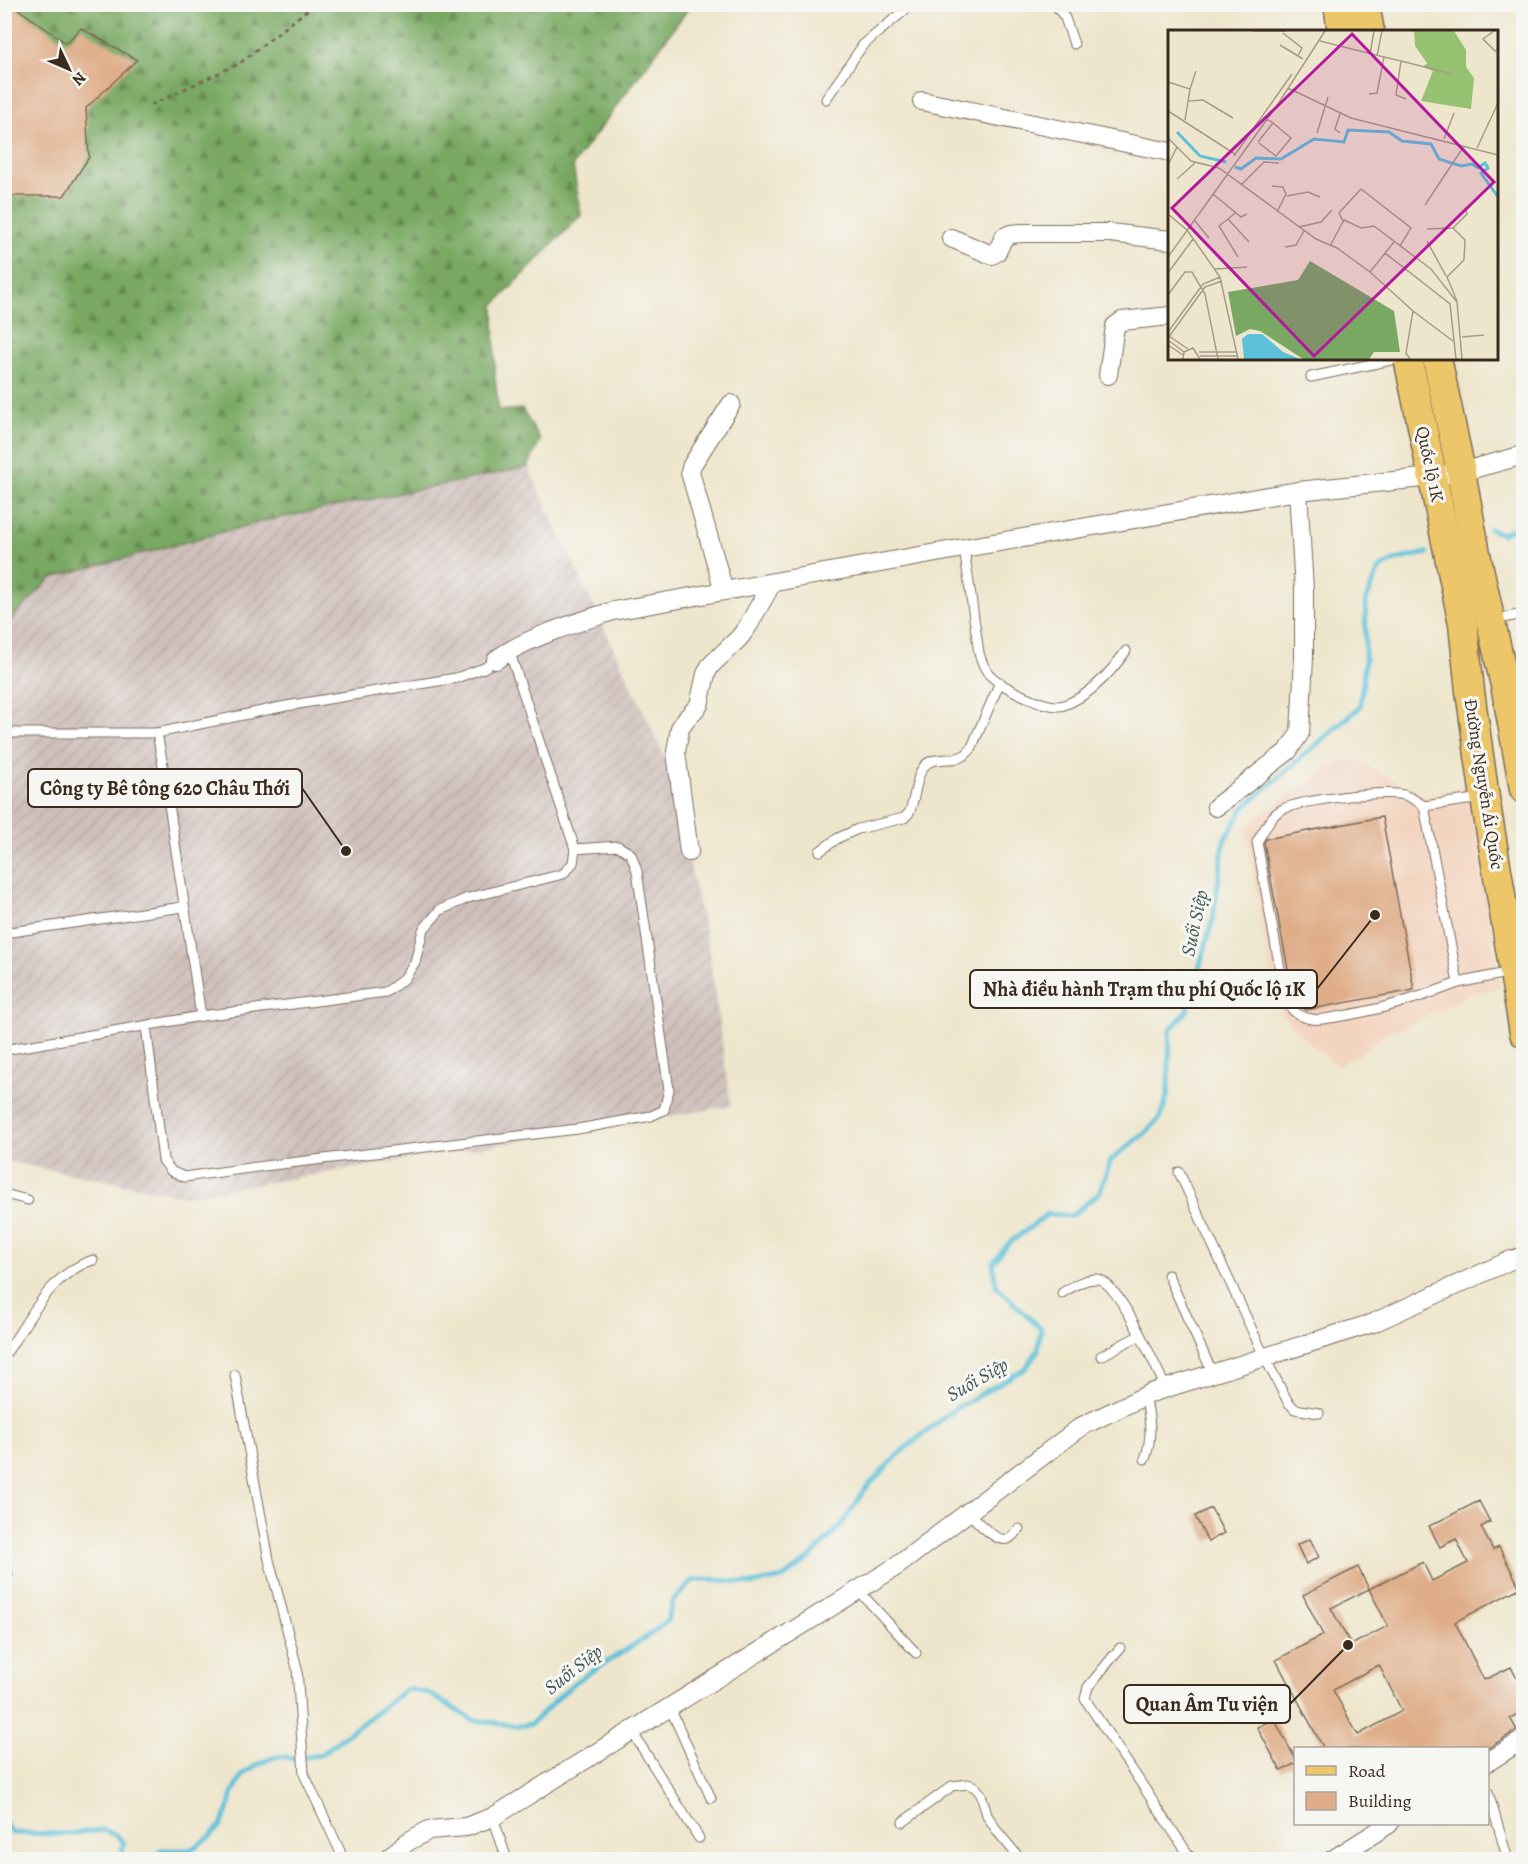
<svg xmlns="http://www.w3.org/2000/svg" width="1528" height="1864" viewBox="0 0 1528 1864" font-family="Alegreya,serif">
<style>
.built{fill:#f3d4bf}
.industrial{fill:url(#industrial-furrows)}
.forest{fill:url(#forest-firs);stroke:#5a6940;stroke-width:1.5}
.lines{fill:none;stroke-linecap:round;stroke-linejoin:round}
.stream{stroke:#5bc0d9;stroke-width:5}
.building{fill:#dfad88;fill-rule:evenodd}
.lane-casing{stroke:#7a6c5b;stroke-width:11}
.street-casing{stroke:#7a6c5b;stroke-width:20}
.primary-casing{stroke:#7a6c5b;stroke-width:31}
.path{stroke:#7a6c5b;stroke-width:3;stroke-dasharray:4.5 4.5;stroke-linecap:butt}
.lane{stroke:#fff;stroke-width:9}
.street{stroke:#fff;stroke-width:18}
.primary{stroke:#ecc669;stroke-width:28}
.labels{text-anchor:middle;stroke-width:6;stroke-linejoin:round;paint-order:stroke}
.street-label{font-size:18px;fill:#3b2a1e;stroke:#f6f6f2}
.water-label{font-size:20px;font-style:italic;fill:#455756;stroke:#f6f6f2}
.inset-river{fill:none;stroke:#5bc0d9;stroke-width:3}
.inset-road{fill:none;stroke:#a69b86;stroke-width:1.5}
.view{fill:#b5179e;fill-opacity:0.15;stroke:#b5179e;stroke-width:3}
.inset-edge{fill:none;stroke:#3b2a1e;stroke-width:3}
.leader{fill:none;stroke:#3b2a1e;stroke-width:2}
.callout-dot{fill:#3b2a1e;stroke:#f6f6f2;stroke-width:2}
.callout{fill:#f6f6f2;stroke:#3b2a1e;stroke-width:2}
.callout-label{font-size:20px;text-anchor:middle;font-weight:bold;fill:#3b2a1e}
</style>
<defs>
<pattern id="industrial-furrows" width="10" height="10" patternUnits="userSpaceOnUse" patternTransform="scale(1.5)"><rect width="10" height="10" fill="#cfc0bb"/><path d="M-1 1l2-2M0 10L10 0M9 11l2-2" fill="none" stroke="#b3a5a0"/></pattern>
<pattern id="forest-firs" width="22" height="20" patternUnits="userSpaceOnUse" patternTransform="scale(1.5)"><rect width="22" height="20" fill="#78a862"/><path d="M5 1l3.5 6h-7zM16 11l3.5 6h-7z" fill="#648950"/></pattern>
</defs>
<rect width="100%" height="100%" fill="#f6f6f2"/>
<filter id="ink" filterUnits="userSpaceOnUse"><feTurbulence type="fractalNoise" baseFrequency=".0167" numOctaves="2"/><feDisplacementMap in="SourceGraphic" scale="12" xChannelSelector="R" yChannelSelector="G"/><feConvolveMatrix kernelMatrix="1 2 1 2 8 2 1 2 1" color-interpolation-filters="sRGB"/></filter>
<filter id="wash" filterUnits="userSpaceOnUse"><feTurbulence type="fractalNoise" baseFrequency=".008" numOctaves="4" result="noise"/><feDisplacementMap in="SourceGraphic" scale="24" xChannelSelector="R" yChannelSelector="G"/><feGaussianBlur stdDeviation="1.35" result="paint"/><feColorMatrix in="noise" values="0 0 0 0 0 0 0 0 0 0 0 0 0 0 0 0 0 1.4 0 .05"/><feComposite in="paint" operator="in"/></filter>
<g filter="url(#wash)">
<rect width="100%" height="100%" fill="#eee6cc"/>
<!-- built -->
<path class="built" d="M1349 760 1361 762 1425 797 1469 785 1501 988 1468 994 1405 1028 1392 1029 1361 1053 1338 1066 1305 1040 1277 1008 1246 831 1251 822 1314 777 1337 763Z"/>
<!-- industrial -->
<path class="industrial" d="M528 467 665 757 708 945 731 1106 186 1196 5 1161 4 626 51 578 260 522Z"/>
<!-- forest -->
<path class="forest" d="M5 5H691L573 165 581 215 494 305 495 379 499 411 522 409 540 440 528 467 260 522 51 578 5 626Z"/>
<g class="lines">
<!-- stream -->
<g class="stream">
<path d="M1490 529 1502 534 1524 523"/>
<path d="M4 1822 12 1833 67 1834 103 1830 116 1835 124 1843 120 1860"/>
<path d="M160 1860V1850H190L210 1837 221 1825 228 1811 232 1794 243 1774 255 1766 272 1758 282 1756 292 1759 320 1755 407 1689 428 1693 473 1720 519 1726 531 1724 575 1682 648 1636 667 1621 673 1601 694 1580 713 1579 752 1584 783 1578 810 1558 843 1523 865 1489 902 1451 952 1411 1026 1368 1038 1350 1041 1329 996 1286 993 1263 1009 1243 1048 1214 1071 1216 1099 1193 1111 1160 1145 1133 1161 1117 1168 1093 1170 1030 1187 1011 1213 919 1224 841 1244 807 1360 707 1365 662 1366 600 1379 569 1395 560 1427 553"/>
</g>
</g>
<g id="blocks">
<!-- building -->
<g class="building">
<path d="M4 4H11L66 43 81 28 137 60 86 108 89 157 64 196H4Z"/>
<path d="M1382 817 1414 990 1306 1010 1294 1001 1264 843 1266 839Z"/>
<path d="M1479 1501 1490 1522 1481 1527 1493 1550 1499 1547 1520 1588 1455 1622 1484 1680 1511 1667 1517 1679 1524 1676V1711L1510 1718 1517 1730 1487 1749H1324L1276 1660 1323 1635 1303 1595 1358 1567 1369 1589 1423 1562 1432 1581 1468 1563 1456 1539 1440 1547 1429 1526ZM1369 1589 1388 1626 1351 1645 1331 1608ZM1379 1665 1402 1711 1358 1735 1333 1690Z"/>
<path d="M1211 1508 1224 1533 1208 1542 1195 1516Z"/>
<path d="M1310 1539 1319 1557 1306 1564 1297 1545Z"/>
<path d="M1274 1719 1296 1760V1763L1281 1771 1257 1727Z"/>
</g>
</g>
</g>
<g filter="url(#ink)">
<use href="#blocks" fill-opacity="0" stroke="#7a6c5b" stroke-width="1.5"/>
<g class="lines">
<!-- lane casing -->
<g class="lane-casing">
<g id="lane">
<path d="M1055 4 1065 18 1074 44"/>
<path d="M826 99 863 45 912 4"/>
<path d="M1311 377 1401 358"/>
<path d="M964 548 979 653C981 660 984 668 989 674 1000 686 1048 711 1064 705 1090 696 1111 672 1126 651"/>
<path d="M1492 620 1524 614"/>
<path d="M4 733H157L286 706 456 678 484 668 496 660"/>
<path d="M157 733 164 771 201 1016"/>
<path d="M1482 798 1424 806 1458 983 1511 972"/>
<path d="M1424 806C1418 802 1411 797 1404 795 1382 790 1303 800 1283 809 1270 815 1264 831 1257 842L1286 1002C1293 1012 1300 1017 1312 1019 1320 1021 1328 1018 1336 1017 1377 1011 1419 998 1458 983"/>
<path d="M820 851 838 838 858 829 904 818 909 813C915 800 915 784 921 771 932 749 956 769 971 749L1000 682"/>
<path d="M4 933 183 907"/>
<path d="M146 1026 163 1160 171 1171 184 1177 264 1166 578 1129 651 1116 664 1110 669 1090 637 871 631 854 618 846 575 849"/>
<path d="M4 1050 201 1016 386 992 404 979 415 962 423 930 440 910 468 898 563 874 573 863 575 849 509 650"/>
<path d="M1179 1172 1265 1358 1288 1402 1295 1409 1319 1413"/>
<path d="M4 1194 28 1200"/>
<path d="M1168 1275 1213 1374"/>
<path d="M1062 1293C1072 1287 1085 1278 1097 1279 1119 1281 1156 1368 1166 1388"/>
<path d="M4 1356C30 1320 49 1274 93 1260"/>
<path d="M1101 1356 1140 1335"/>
<path d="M235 1375 269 1560 297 1668 304 1774 340 1851 342 1860"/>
<path d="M1145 1459C1153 1436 1150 1418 1145 1395"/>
<path d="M968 1512C976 1520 995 1543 1008 1539 1012 1537 1016 1532 1019 1529"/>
<path d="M4 1573 8 1574"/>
<path d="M858 1590 916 1653"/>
<path d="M1120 1648 1088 1687 1085 1699 1192 1860"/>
<path d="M669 1706 711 1798"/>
<path d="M631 1730 699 1838"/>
<path d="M1488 1792 1508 1860"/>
<path d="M493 1817 507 1860"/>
<path d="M903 1822 952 1786 968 1784 975 1787 981 1794 987 1815 997 1831 1021 1860"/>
</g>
</g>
<!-- street casing -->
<g class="street-casing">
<g id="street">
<path d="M922 101 1170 152"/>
<path d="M951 238 992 255 997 252 1004 237 1011 234 1022 233H1110L1170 240"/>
<path d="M1108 375 1115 326 1122 321 1170 316"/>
<path d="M724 591 690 472 692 465 731 404"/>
<path d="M496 660C524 638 579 622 613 611L964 548 1298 491 1432 477 1461 472 1524 455"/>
<path d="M1216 807 1288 751 1300 733 1304 658V589L1298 491"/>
<path d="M689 852 676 752 680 728 688 717 699 705 706 674 710 666 740 637 748 626 772 583"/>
<path d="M1488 1762 1524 1739"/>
<path d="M385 1860 409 1841 429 1830 466 1827 493 1817 897 1566 1082 1426 1151 1393 1373 1323 1511 1260 1524 1256"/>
<path d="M1332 1860 1389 1824"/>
</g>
</g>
<!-- primary casing -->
<g class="primary-casing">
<g id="primary">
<path d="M1338 4 1342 32"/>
<path d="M1365 4 1370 32"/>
<path d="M1408 358 1463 624 1470 691 1485 798 1524 1033"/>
<path d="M1437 358 1461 472 1477 559 1506 690 1524 789"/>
</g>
</g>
<!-- path -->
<path class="path" d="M151 105 240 63 315 4"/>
<!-- lane -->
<use href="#lane" class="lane"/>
<!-- street -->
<use href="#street" class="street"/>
<!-- primary -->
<use href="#primary" class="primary"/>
</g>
</g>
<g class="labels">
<!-- street labels -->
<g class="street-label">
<text transform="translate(1430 464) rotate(78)" y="6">Quốc lộ 1K</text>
<text transform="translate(1484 784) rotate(81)" y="6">Đường Nguyễn Ái Quốc</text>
</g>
<!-- water labels -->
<g class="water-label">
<text transform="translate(1194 923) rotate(-78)" y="7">Suối Siệp</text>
<text transform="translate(977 1379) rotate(-30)" y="7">Suối Siệp</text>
<text transform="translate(573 1669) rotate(-38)" y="7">Suối Siệp</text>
</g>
</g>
<!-- overview -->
<g transform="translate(1168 30)">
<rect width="330" height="330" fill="#eee6cc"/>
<path d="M142 231 226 281 232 322H206L201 329H135L92 301 82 299 68 306 60 262 130 250Z" fill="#78a862"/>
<path d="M246 1H286L298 20V37L306 48 303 79 253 71 265 41 255 37 259 33 247 16Z" fill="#95c270"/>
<path d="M80 304H94L115 322 132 329H76L74 309Z" fill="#5bc0d9"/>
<path class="inset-river" d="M9 102 32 126 58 132M67 137 73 139 88 128 113 129 146 109 176 112 180 100 221 102 234 111 263 114 271 129 293 136 304 134 310 138 317 133 320 138 313 143 330 167"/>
<path class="inset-road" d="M85 1H118M326 1 315 9 327 21 330 19M115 3 134 18 130 26M152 11 216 27 209 63 201 64M112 15 135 29M202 24 206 1M209 26 214 1M216 27 233 31 228 65 238 69M233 31 285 44M0 52 22 59 17 90M120 58 183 88 330 125M22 59 28 41M20 71 35 70 65 88M0 81 67 124M172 84 167 99 172 103M149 103 160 67M0 108 23 131 51 138 148 209 169 218 202 242 245 281 238 323 242 329M276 109 286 83M90 112 105 93 99 89M91 113 108 126 123 108 105 93M309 118 330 73M66 126 124 44M0 135 9 117M9 149 27 133M73 155 96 132 111 133M104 156 115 157 118 164 109 182M45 164 73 187 79 184M119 166 140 162 152 167M257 175 296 116M67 183 60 189 81 212M0 184 19 200 52 247 70 329M60 189 51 196 70 227M27 191 41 208M175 191 171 183 193 159 243 198 232 216M131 197 153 192 164 180M285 198 299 184 297 178M259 199 285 198 297 210 296 230 279 247 289 271M259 211 278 246M162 216 176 190 193 198 206 196 263 239 289 272 294 329M117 217 128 215 136 201M217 223 282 274 288 329M0 227 110 74 157 1M47 239 79 237M202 242 226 212M0 243 25 209M0 265 17 242H24L37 264 50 329M245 281 285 311M0 302 35 254 52 247M1 306 20 319M294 307 316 305M0 308 37 257 54 251M0 310 16 322M0 315 15 325M31 322H69M32 326H70M15 329 16 322 25 318 32 329"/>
<path class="view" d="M184 4 326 152 146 326 4 178Z"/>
<rect width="330" height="330" class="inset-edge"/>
</g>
<!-- callouts -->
<path class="leader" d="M346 851L302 788M1375 915L1317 989M1348 1645L1290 1704"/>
<g class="callout-dot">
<circle cx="346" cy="851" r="6"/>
<circle cx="1375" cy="915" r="6"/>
<circle cx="1348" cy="1645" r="6"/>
</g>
<g class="callout">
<rect x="28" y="769" width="274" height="38" rx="6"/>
<rect x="970" y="970" width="347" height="38" rx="6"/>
<rect x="1124" y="1685" width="166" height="38" rx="6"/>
</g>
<g class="callout-label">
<text x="165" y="795">Công ty Bê tông 620 Châu Thới</text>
<text x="1144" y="996">Nhà điều hành Trạm thu phí Quốc lộ 1K</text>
<text x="1207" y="1711">Quan Âm Tu viện</text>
</g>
<!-- margin -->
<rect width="1528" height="1864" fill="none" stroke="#f6f6f2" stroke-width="24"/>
<!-- legend -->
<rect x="1294" y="1747" width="195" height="78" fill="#f6f6f2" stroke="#aba49d" stroke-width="1.5"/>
<rect x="1306" y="1766" width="30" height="9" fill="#ecc669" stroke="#aba49d" stroke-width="1.5"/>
<text x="1348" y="1777" font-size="18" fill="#3b2a1e">Road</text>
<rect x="1306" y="1792" width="30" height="18" fill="#dfad88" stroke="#aba49d" stroke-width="1.5"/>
<text x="1348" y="1807" font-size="18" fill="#3b2a1e">Building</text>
<!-- north arrow -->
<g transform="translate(69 69) rotate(134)" stroke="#f6f6f2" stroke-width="4.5" paint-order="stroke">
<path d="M0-4.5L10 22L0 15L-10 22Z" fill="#3b2a1e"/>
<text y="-9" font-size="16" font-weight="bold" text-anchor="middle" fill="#3b2a1e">N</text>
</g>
</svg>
